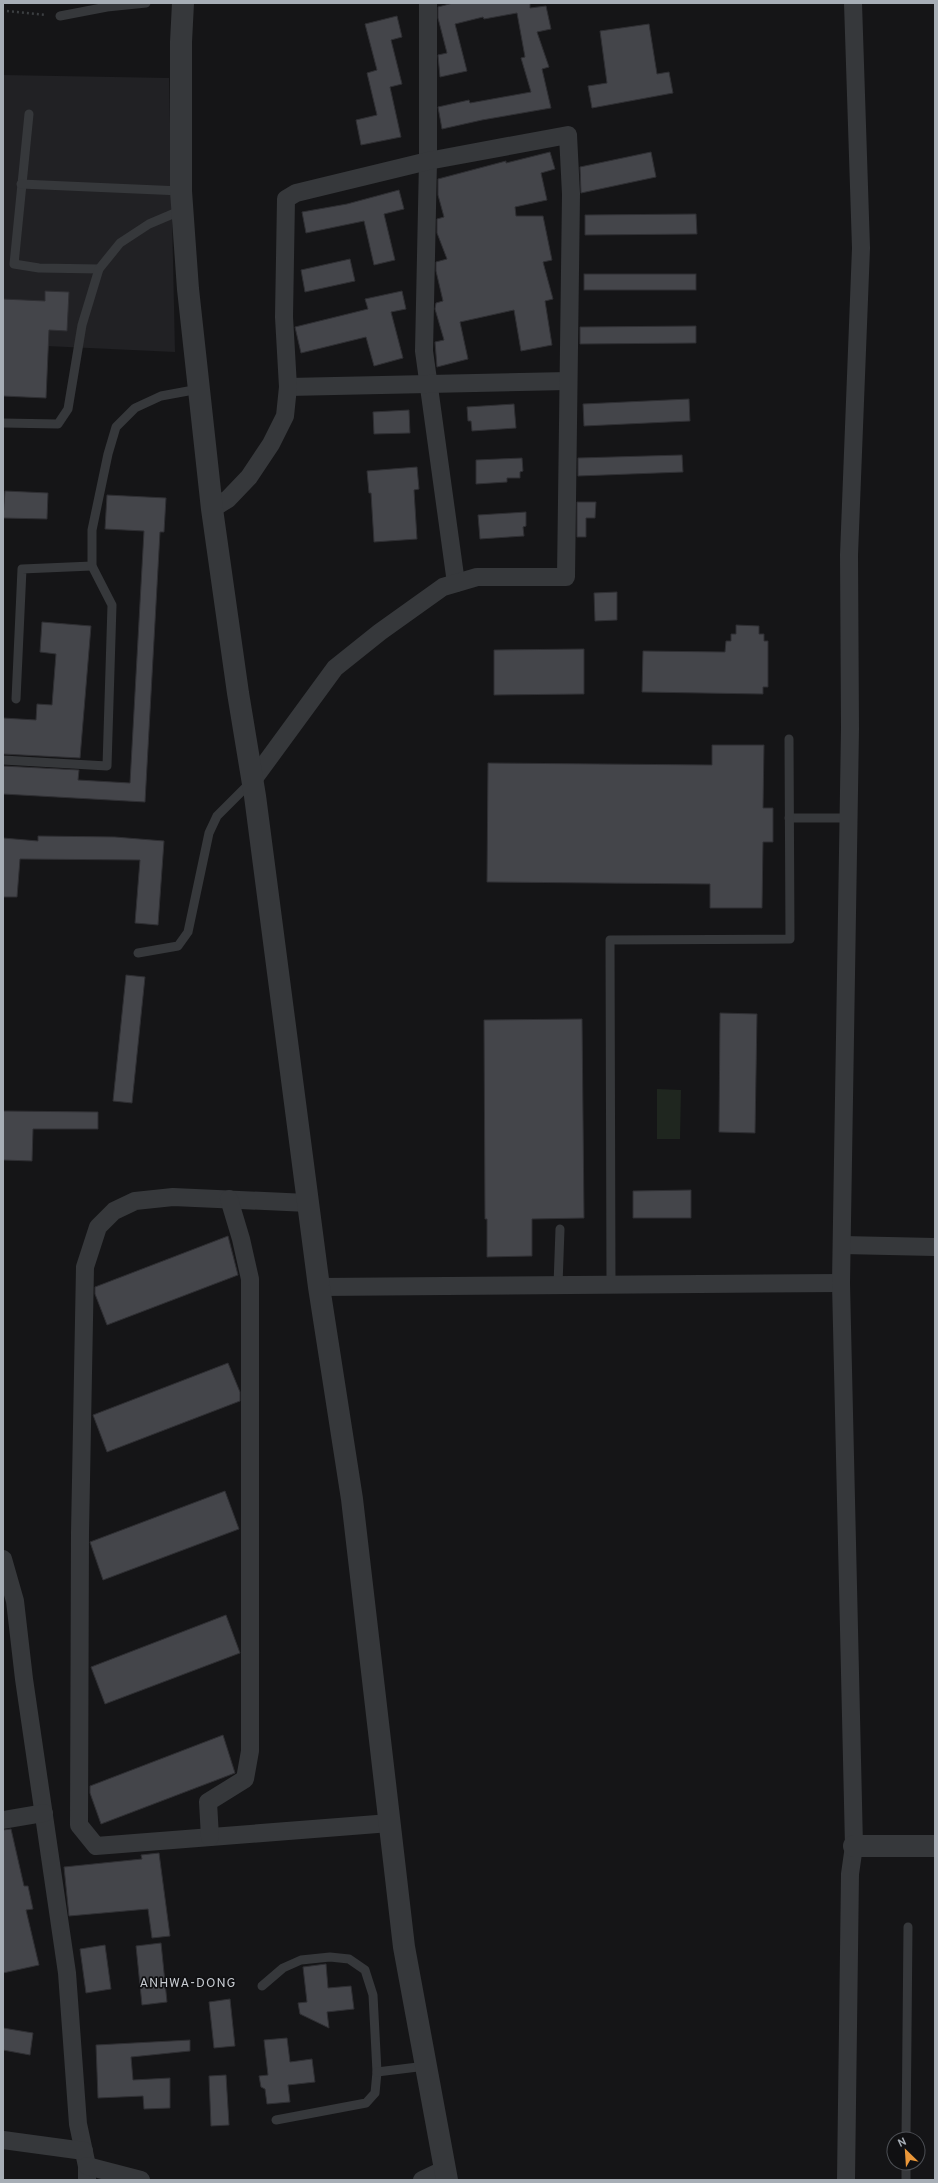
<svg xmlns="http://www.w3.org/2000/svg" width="938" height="2183" viewBox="0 0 938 2183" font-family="Overpass,sans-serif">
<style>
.built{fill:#212124}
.green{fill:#1f261f}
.building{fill:#44454a;stroke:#2f2f33}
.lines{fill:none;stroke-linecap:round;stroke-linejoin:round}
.path{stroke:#3c3f42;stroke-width:2.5;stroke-dasharray:2 3;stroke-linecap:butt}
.service{stroke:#36383b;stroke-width:9}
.minor{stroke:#36383b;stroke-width:18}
.tertiary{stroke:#36383b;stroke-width:22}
.labels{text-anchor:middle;stroke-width:3.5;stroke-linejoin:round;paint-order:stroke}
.quarter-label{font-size:13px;letter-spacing:1px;fill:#c8ccd2;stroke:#101012}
</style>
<rect width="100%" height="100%" fill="#151517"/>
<!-- built -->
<path class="built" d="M3 75 169 78 175 352 3 344Z"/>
<!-- green -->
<path class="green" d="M657 1089 681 1090 680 1139H657Z"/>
<!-- building -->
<g class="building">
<path d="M453 3H530V8L546 6 551 29 537 32 549 67 542 69 551 108 482 120 442 129 438 107 469 100 470 103 531 92 521 58 525 57 517 13 484 19 483 17 455 24 467 71 440 77 438 55 447 53 438 18V7Z"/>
<path d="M397 16 402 37 391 40 402 84 390 87 401 137 361 145 356 120 377 115 367 73 377 70 365 24Z"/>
<path d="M649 24 657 74 669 72 673 93 592 108 588 86 607 83 600 31Z"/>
<path d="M550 152 555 169 541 173 547 200 515 207 516 216H543L552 260 543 262 553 299 545 301 552 345 521 351 514 310 460 322 468 359 437 367 435 342 444 340 435 309 436 303 443 301 436 271V262L447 259 437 233V219L444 217 438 195V179L506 161V163Z"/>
<path d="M651 152 656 177 581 193 580 167Z"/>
<path d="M399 190 404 209 384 214 395 260 374 265 364 221 306 233 302 212 347 204Z"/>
<path d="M696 214 697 234 585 235V215Z"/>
<path d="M350 259 355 281 305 292 301 270Z"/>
<rect x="584" y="274" width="112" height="16"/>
<path d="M45 291 69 292 67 331 49 330 46 398 3 396V299L45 301Z"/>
<path d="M402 291 406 309 391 312 403 358 374 366 366 337 301 353 295 327 368 309 365 299Z"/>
<path d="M696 326V343L580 344V327Z"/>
<path d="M689 399 690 421 584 426 583 404Z"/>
<path d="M514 404 516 428 472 431 471 421H468L467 407Z"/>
<path d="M409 410 410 433 374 434 373 412Z"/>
<path d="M682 455 683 472 578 476V458Z"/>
<path d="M522 458 523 471 520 472V478H507V482L476 484V460Z"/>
<path d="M417 467 419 489 414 490 417 539 374 542 371 493H369L367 471Z"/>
<path d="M5 491 48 493 47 519 3 518Z"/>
<path d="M107 495 166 498 164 532H160L145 802 3 794V766L79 770 78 780 130 783 144 531 105 529Z"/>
<path d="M577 502H596L595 518H586V537H577Z"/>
<path d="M526 512V526L523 527 524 536 480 539 478 515Z"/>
<path d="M617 592V620L595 621 594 593Z"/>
<path d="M42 622 91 626 80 758 3 754V718L36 720 37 704 52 705 56 654 40 652Z"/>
<path d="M736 625 759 626V634H764V641H768V687H763V694L642 692 643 651 725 652 726 641H731V634H736Z"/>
<path d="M584 649V694L494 695V650Z"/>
<path d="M712 745H764L763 808H773V842H763L762 908H710V884L487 882 488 763 712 765Z"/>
<path d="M38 836 115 837 164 841 158 925 135 923 140 860 20 859 17 897H3V838L38 841Z"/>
<path d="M126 975 145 977 132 1103 113 1101Z"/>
<path d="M720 1013 757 1014 755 1133 719 1132Z"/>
<path d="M582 1019 584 1218 532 1219V1256L487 1257V1219H485L484 1020Z"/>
<path d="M3 1111 98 1112V1129H33L32 1161 3 1160Z"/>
<path d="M691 1190V1218H633V1191Z"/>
<path d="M228 1236 238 1275 107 1325 95 1294V1287Z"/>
<path d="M228 1363 240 1392V1401L107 1452 93 1415Z"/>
<path d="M225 1491 239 1529 103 1580 90 1542Z"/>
<path d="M226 1615 240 1653 105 1704 91 1667Z"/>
<path d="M223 1735 235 1773 101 1824 90 1793V1786Z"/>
<path d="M11 1829 24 1886H28L33 1909 26 1910 39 1965 3 1973V1830Z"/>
<path d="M159 1853 170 1936 152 1938 148 1909 69 1916 64 1867 142 1859 141 1855Z"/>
<path d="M161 1943 167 2002 142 2005 136 1946Z"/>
<path d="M105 1945 111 1989 86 1993 80 1949Z"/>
<path d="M326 1964 328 1988 351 1986 354 2009 327 2012 329 2028 300 2014 298 2003 307 2002 303 1967Z"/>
<path d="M230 1999 235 2046 214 2048 209 2002Z"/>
<path d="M3 2028 33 2033 30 2055 3 2050Z"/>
<path d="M287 2038 290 2062 312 2059 315 2082 288 2085 290 2102 267 2104 265 2089 261 2087 259 2076 268 2075 264 2040Z"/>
<path d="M190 2040V2051L131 2057 133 2080 170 2078V2108L144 2109 143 2096 98 2098 96 2045Z"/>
<path d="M226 2075 229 2125 211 2126 209 2076Z"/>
</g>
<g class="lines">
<!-- path -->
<path class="path" d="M7 11 46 15"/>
<!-- service -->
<g class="service">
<path d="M60 16 107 7 146 3"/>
<path d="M29 114 14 264 39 268 99 269"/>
<path d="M21 184 181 191"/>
<path d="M3 423 58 424 68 409 82 325 99 269 120 243 149 224 182 210"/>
<path d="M16 699 22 569 92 566"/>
<path d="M3 760 107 766 112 605 92 566V530L108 454 116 427 135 408 161 396 199 389"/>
<path d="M789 818H848"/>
<path d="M138 953 178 946 188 932 209 833 217 816 251 782"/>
<path d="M558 1285 560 1229"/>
<path d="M611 1285 610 940 790 939 789 739"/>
<path d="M262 1986 283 1968 301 1960 330 1957 349 1959 365 1970 373 1995 377 2072 375 2093 366 2103 276 2120"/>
<path d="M377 2072 426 2066"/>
<path d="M906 2139 908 1927"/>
<path d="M906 2180V2163"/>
</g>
<!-- minor -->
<g class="minor">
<path d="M428 3V161L424 351 456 583"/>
<path d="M288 387 568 381"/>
<path d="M212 509 228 499 249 477 271 444 285 416 288 387 284 317 286 199 296 193 428 161 568 135 571 194 566 577H477L443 587 380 632 335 668 253 780"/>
<path d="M308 1203 173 1197 135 1201 114 1211 98 1227 85 1267 80 1533 79 1825 96 1846 390 1823"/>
<path d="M842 1245 935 1247"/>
<path d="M319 1287 841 1283"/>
<path d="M3 1559 15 1601 24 1679 67 1973 78 2124 87 2166V2180"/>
<path d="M3 1820 44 1813"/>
<path d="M210 1837 208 1802 245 1779 250 1751V1279L241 1239 229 1199"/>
<path d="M3 2140 84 2151"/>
<path d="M87 2166 141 2180"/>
<path d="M422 2180 445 2169"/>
<path d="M846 2180 850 1874 854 1846 841 1283 850 729 849 555 861 248 853 3"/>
</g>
<!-- tertiary -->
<g class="tertiary">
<path d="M183 3 181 42V191L188 289 212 509 238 693 255 796 319 1287 352 1499 404 1947 447 2180"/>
<path d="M854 1846H935"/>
</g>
</g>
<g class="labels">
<!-- quarter labels -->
<g class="quarter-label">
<text x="188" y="1987">ANHWA-DONG</text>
</g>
</g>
<!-- border -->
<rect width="938" height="2183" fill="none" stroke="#a7aeb6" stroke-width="8"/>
<!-- north arrow -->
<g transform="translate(906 2151) rotate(335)"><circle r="19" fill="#101012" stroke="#4c4f54"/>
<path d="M0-3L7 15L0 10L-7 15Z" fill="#ea9739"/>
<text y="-6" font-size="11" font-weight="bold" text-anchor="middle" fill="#a7aeb6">N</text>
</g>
</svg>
